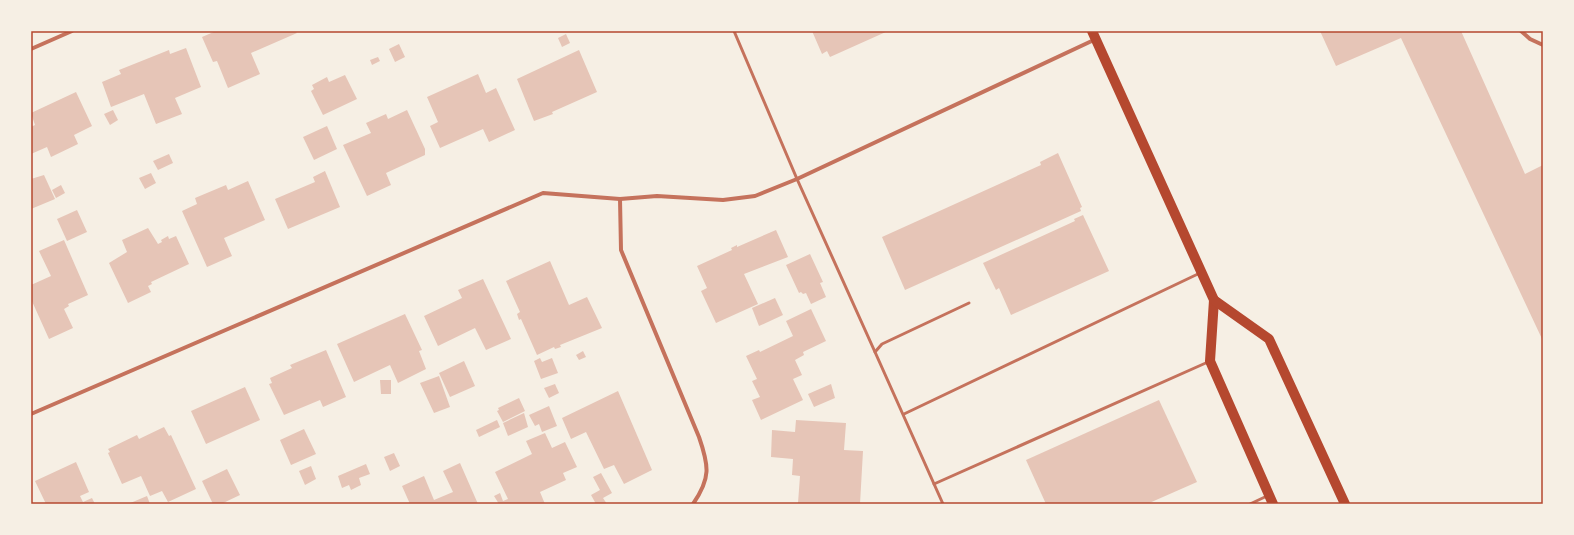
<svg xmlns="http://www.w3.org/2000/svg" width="1574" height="535" viewBox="0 0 1574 535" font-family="'Varela Round',sans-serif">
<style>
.building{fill:#e6c5b7}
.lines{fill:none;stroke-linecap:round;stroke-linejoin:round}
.service{stroke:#c5725c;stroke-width:3}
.minor{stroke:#c5725c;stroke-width:4}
.primary{stroke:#b5482f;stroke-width:10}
.neatline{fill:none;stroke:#b5482f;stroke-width:1.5}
</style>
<rect width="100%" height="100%" fill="#f6efe4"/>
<!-- building -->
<g class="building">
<path d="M216 31H295L297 33 251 53 260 74 228 88 217 61 213 62 202 37Z"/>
<path d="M812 31H888L830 57 827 51 822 54Z"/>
<path d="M1320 31H1461L1525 174 1543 165V341L1401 38 1336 66Z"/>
<path d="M566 34 570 43 562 47 558 38Z"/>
<path d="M399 44 405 57 395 62 389 49Z"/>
<path d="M186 48 201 87 175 98 182 114 156 124 144 94 111 107 102 82 121 74 119 70 169 50 170 54Z"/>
<path d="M579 50 597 92 552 112 553 114 534 121 517 79Z"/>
<path d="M378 57 380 61 372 65 370 60Z"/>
<path d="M478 74 486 93 496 88 515 130 489 142 483 129 440 148 430 126 438 122 427 97Z"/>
<path d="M345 75 357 99 323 115 311 91 314 89 312 85 327 77 329 82Z"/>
<path d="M76 92 92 126 74 135 78 144 51 157 47 147 31 154V127L35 125 31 113Z"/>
<path d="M113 110 118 120 110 125 104 114Z"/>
<path d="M407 110 425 149V155L386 173 391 185 367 196 343 145 371 133 366 123 386 114 388 119Z"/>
<path d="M327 126 337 149 314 160 303 137Z"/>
<path d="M1058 153 1082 207 1080 208 1081 211 905 290 882 237 1041 165 1040 162Z"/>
<path d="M169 154 173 163 158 170 153 161Z"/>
<path d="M325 171 340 207 288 229 275 199 315 182 313 177Z"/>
<path d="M151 173 156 183 145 189 139 178Z"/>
<path d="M44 175 55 199 31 209V179Z"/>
<path d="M248 181 265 220 224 238 232 256 207 267 182 211 197 204 195 198 226 185 228 190Z"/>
<path d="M61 185 65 193 56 198 52 190Z"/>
<path d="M77 210 87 232 67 241 57 219Z"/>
<path d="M1083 215 1109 271 1011 315 999 288 996 290 983 263 1075 221 1074 219Z"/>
<path d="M148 228 158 244 162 242 161 240 168 236 169 239 176 236 189 264 151 282 152 284 148 286 151 292 128 303 109 263 127 252 122 240Z"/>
<path d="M776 230 788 257 744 274 758 304 716 323 701 291 707 288 697 266 732 250 731 248 737 245V247Z"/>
<path d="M64 240 88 295 68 304 69 306 64 309 73 328 49 339 31 299V285L51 276 39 251Z"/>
<path d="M810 254 823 282 820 283 826 297 811 304 806 293 803 294 801 292 799 293 786 265Z"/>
<path d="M550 261 569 305 587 297 602 328 560 345 561 347 555 349 554 347 537 355 521 319 519 320 517 314 520 312 506 281Z"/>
<path d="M483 279 511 339 486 350 475 328 438 346 424 316 462 298 458 290Z"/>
<path d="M775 298 783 315 759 326 752 308Z"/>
<path d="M811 309 826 341 803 352 804 355 795 360 802 375 793 379 803 400 761 420 752 400 760 397 752 381 757 379 746 356 759 350 760 352 793 336 786 321Z"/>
<path d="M405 314 422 350 419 351 426 369 398 383 390 365 354 382 337 344Z"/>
<path d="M326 350 346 397 323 407 320 400 284 415 269 384 272 383 270 378 292 368 290 365Z"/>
<path d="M583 351 586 357 579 360 576 355Z"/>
<path d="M540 358 542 362 552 358 558 373 541 379 534 361Z"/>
<path d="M464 361 475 386 450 397 439 373Z"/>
<path d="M439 376 450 407 434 413 420 383Z"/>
<path d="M380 380H391V394H381Z"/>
<path d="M555 384 559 393 549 398 544 388Z"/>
<path d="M831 384 835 398 814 407 808 394Z"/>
<path d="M245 387 260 420 206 444 191 411Z"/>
<path d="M618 391 652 470 624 484 614 465 604 469 586 432 571 439 562 418Z"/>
<path d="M519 398 525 411 503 422 497 411 499 410 498 408Z"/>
<path d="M1159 400 1197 482 1147 504H1046L1026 460Z"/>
<path d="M549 406 557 426 542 432 539 424 535 426 529 415Z"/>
<path d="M524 413 528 427 508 436 503 423Z"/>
<path d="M497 420 500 427 479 437 476 430Z"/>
<path d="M796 420 846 423 844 450 863 451 860 504 798 503 800 476 792 475 793 459 771 457 772 430 795 432Z"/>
<path d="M164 427 169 436 171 435 196 489 168 502 162 491 150 496 141 476 122 484 108 453 110 452 108 449 137 435 139 439Z"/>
<path d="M304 429 316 454 291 465 280 440Z"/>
<path d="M545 433 552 448 565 442 577 467 563 473 566 480 540 492 545 504H499L494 496 500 493 503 501 508 499 495 472 532 454 526 441Z"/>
<path d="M394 453 400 466 390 471 384 457Z"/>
<path d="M76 462 89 492 80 496 83 502 92 498 95 504H46L35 481Z"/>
<path d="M460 463 478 504H410L402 486 424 476 434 500 453 492 443 471Z"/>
<path d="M366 464 370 474 359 478 361 485 351 490 349 485 342 488 338 476Z"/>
<path d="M311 466 316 479 305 485 299 471Z"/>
<path d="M227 469 240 495 221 504H213L202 481Z"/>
<path d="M601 473 612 493 603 498 607 504H596L591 495 600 490 593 477Z"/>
<path d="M147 496 150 504H128Z"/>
</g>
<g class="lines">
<!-- service -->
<g class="service">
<path d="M734 31 797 179 875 352"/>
<path d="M904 414 1200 273"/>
<path d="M934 484 1208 362"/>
<path d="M943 504 875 352 882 344 969 303"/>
<path d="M1250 504 1267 496"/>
</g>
<!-- minor -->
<g class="minor">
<path d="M1521 31 1530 39 1543 45"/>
<path d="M31 49 72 31"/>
<path d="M620 199 621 250 699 437C709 466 711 478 693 504"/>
<path d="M31 414 543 193 620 199 657 196 723 200 755 196 797 179 1096 39"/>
</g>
<!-- primary -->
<g class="primary">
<path d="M1092 31 1214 300 1210 361 1273 504"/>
<path d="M1214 300 1269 339 1345 504"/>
</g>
</g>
<!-- border -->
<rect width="1574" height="535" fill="none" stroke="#f6efe4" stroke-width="64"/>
<rect x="32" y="32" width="1510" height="471" class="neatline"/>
</svg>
